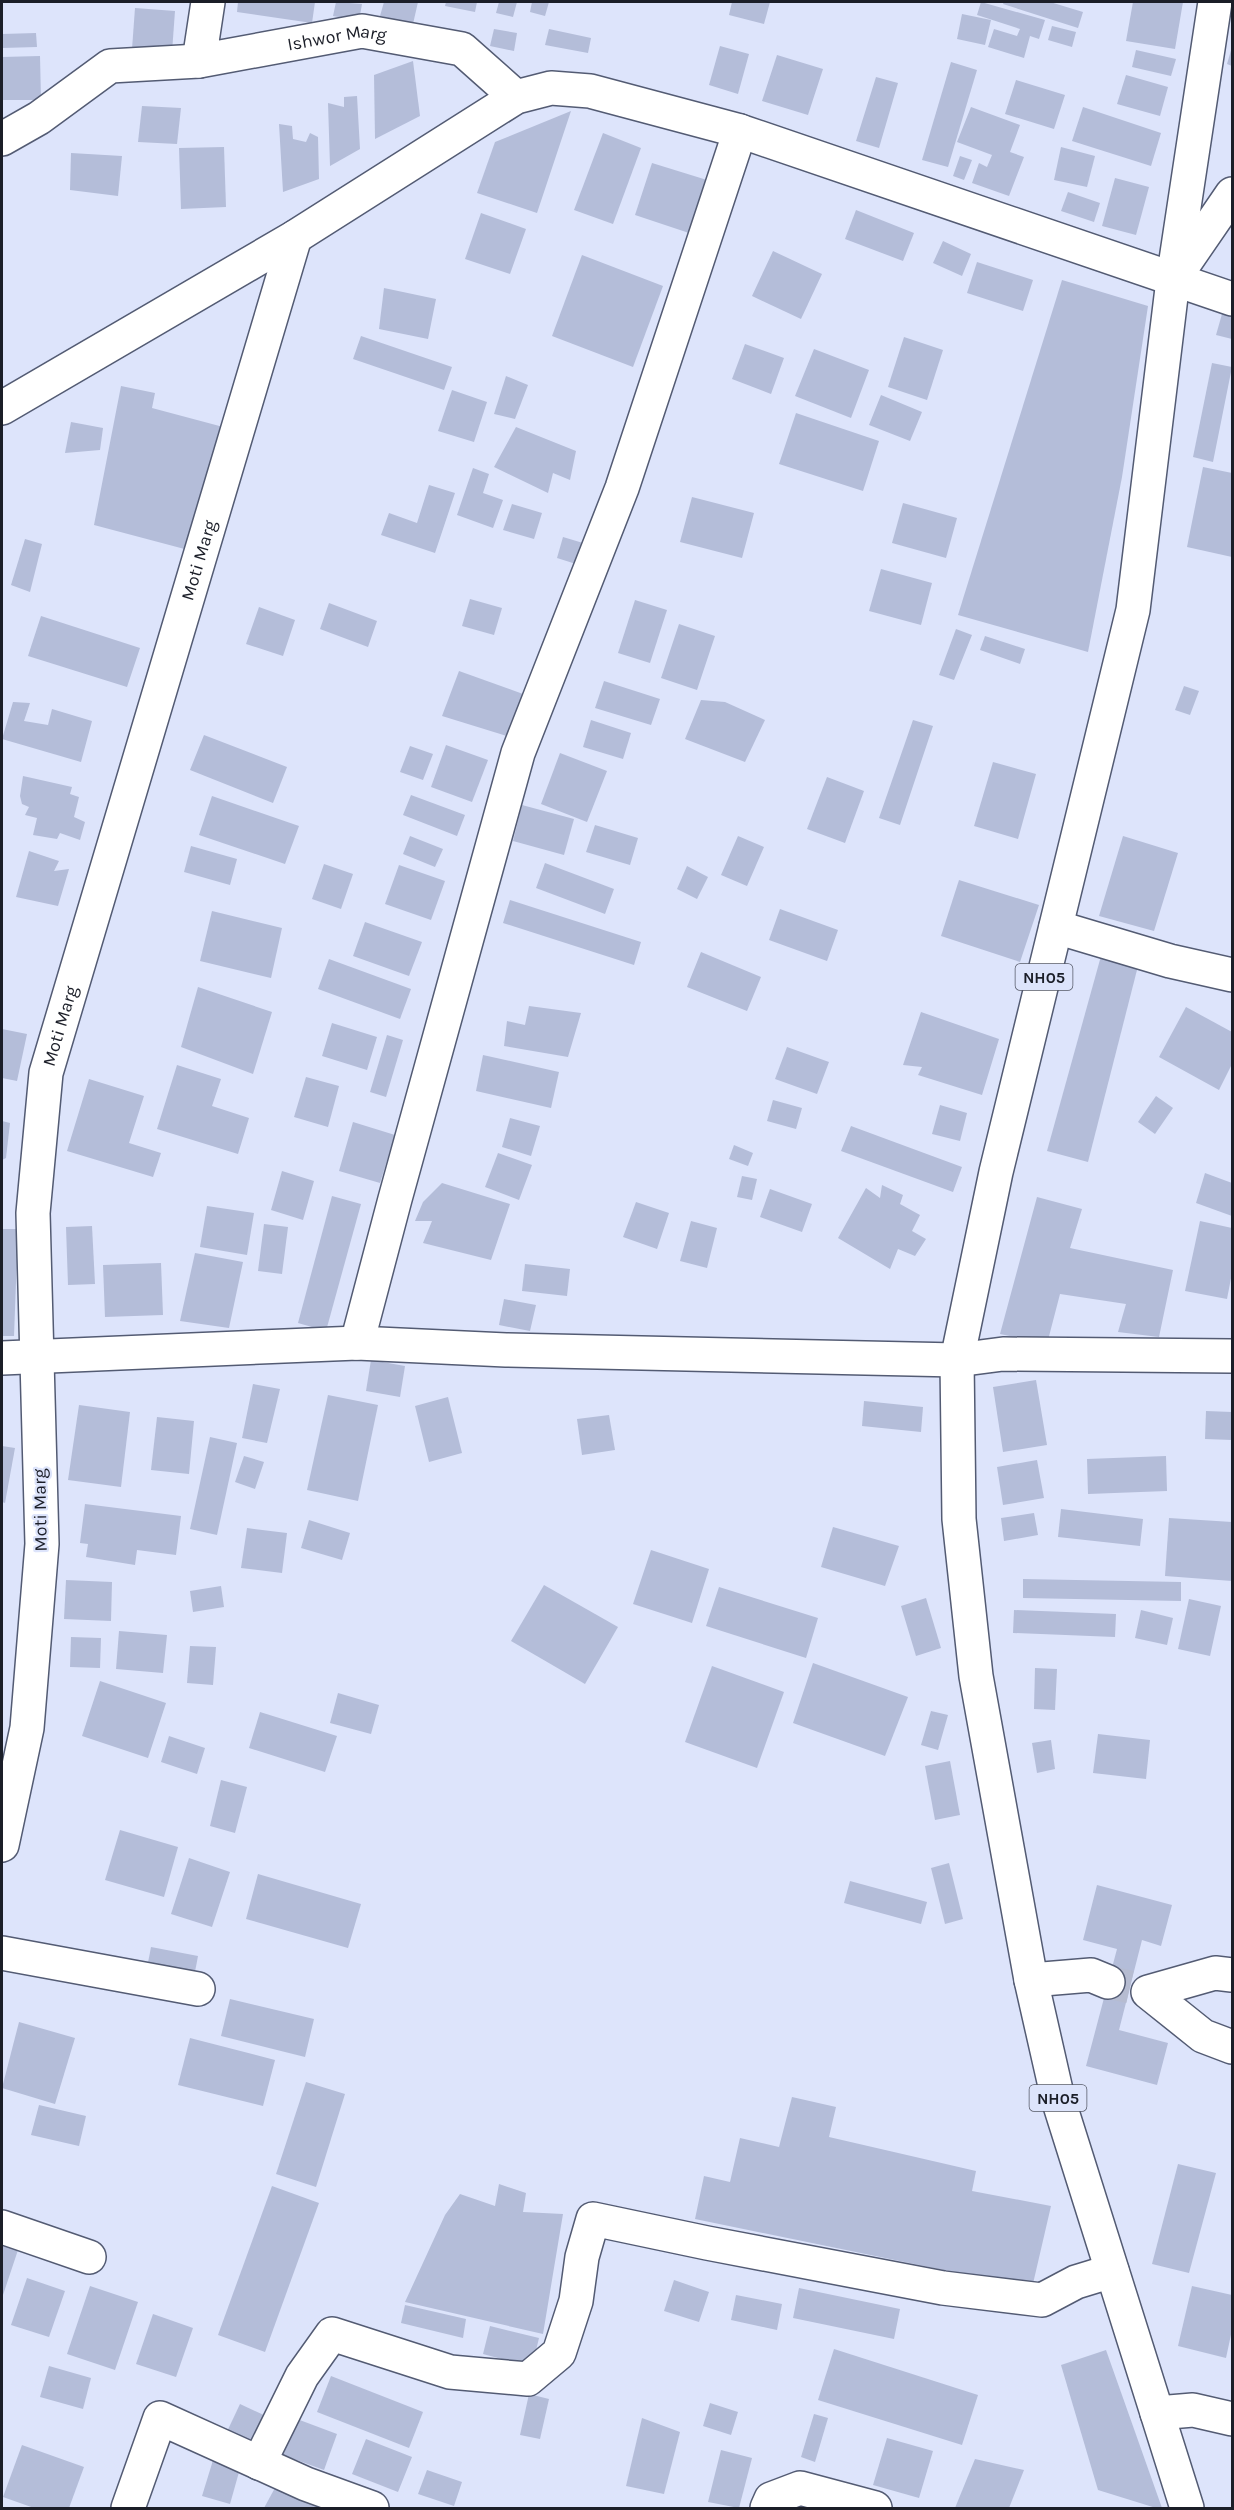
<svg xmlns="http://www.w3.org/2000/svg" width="1234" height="2510" viewBox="0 0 1234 2510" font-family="Karla,sans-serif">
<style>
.building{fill:#b4bdd9}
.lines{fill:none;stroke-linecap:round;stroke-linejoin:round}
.minor-tunnel{stroke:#b6bcd1;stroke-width:33;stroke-dasharray:33 16;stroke-linecap:butt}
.minor-casing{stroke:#535b73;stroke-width:36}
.major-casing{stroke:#535b73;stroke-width:36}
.minor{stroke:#fff;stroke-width:33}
.major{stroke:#fff;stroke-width:33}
.labels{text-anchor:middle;stroke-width:4.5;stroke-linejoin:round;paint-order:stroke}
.shield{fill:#dde4fb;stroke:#555967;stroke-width:1.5}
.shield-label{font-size:16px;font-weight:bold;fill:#1b1e28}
.street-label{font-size:18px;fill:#1b1e28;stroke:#dde4fb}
</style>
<rect width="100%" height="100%" fill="#dde4fb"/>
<!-- building -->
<g class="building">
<path d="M238 2H315L312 23 237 12Z"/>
<path d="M336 2 362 4 359 21 333 16Z"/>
<path d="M384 2H418L413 24 380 16Z"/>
<path d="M446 2H477L475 12 445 6Z"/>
<path d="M499 2H517L513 17 496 13Z"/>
<path d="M532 2H549L545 16 530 12Z"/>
<path d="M732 2H770L764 24 729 15Z"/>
<path d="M981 2 1045 20 1039 39 1030 36 1024 58 988 47 994 29 1017 36 1020 29 977 15Z"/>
<path d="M1004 2H1050L1083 12 1078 28 1003 4Z"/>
<path d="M1133 2H1183L1175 49 1126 41Z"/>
<path d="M135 8 175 11 172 52 132 49Z"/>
<path d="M962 14 991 20 985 45 957 39Z"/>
<path d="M1052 26 1076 32 1072 47 1048 40Z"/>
<path d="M494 29 517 33 514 51 490 46Z"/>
<path d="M549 29 591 38 588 53 545 45Z"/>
<path d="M36 33 37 47 2 48V34Z"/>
<path d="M720 46 749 54 738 94 709 85Z"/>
<path d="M1232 47V66L1227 64Z"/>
<path d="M1136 50 1176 59 1171 76 1132 67Z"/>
<path d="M777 55 823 69 808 115 762 101Z"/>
<path d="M40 56 41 100H2V57Z"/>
<path d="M413 61 420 116 375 139 374 75Z"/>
<path d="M951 62 977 70 948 167 922 160Z"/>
<path d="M1126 75 1168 87 1160 116 1117 104Z"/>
<path d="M876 77 898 83 879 148 856 141Z"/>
<path d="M1016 80 1065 95 1054 129 1005 114Z"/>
<path d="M357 96 360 149 330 166 328 103 344 107V97Z"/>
<path d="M142 106 181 108 177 144 138 142Z"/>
<path d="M971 107 1020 125 1010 152 1024 157 1009 196 972 183 979 163 987 167 992 155 957 142Z"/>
<path d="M1083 107 1161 133 1151 166 1072 141Z"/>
<path d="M571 111 537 213 477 193 495 142Z"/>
<path d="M279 124 292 126 293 139 306 142 310 133 318 137 319 179 283 192Z"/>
<path d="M603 133 641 148 613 224 574 210Z"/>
<path d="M224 147 226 207 181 209 179 148Z"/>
<path d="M1061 147 1095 156 1087 187 1054 180Z"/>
<path d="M71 153 122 156 118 196 70 190Z"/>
<path d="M960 156 972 160 964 180 953 176Z"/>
<path d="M652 163 707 180 689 233 635 215Z"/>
<path d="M1115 178 1149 187 1136 235 1102 226Z"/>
<path d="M1068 192 1100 203 1094 222 1061 211Z"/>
<path d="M856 210 914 233 903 261 845 239Z"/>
<path d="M481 213 526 229 510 274 465 259Z"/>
<path d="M943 241 971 254 962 276 933 263Z"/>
<path d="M773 251 822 274 801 319 752 296Z"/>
<path d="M582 255 663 286 633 367 552 336Z"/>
<path d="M977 262 1033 280 1023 311 967 293Z"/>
<path d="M1062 280 1148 306 1122 477 1088 652 958 615Z"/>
<path d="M384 288 436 299 428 339 379 329Z"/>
<path d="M1222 314 1232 317V339L1216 335Z"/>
<path d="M361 336 452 367 444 390 353 359Z"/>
<path d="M904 337 943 350 927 400 888 387Z"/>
<path d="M745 344 784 358 771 394 732 379Z"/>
<path d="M814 349 869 370 851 418 795 396Z"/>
<path d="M1212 363 1232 367 1213 462 1193 457Z"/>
<path d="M506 376 528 385 515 419 494 414Z"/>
<path d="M121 386 155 393 152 408 227 428 192 551 94 525Z"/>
<path d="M452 390 487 402 474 442 438 431Z"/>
<path d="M881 395 922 412 910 441 869 425Z"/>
<path d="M796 413 879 441 863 491 779 464Z"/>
<path d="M71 422 103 428 100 450 65 453Z"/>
<path d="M516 427 576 451 570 480 553 473 548 493 494 467Z"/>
<path d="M1203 467 1232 473V557L1187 547Z"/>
<path d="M473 468 489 474 483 493 503 500 493 528 457 515Z"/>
<path d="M429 485 455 493 435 553 381 535 389 513 417 523Z"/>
<path d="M692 497 754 513 742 558 680 542Z"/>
<path d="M903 503 957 518 946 558 892 543Z"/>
<path d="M512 504 542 513 534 539 503 530Z"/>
<path d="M563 537 583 543 576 564 557 558Z"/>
<path d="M25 539 42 544 30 592 11 585Z"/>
<path d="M881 569 932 583 921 625 869 611Z"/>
<path d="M470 599 502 608 494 635 462 626Z"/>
<path d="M635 600 667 610 650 663 618 653Z"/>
<path d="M329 603 377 621 368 647 320 629Z"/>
<path d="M259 607 295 620 283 656 246 644Z"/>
<path d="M41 616 140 648 127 687 28 656Z"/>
<path d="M679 624 715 636 697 690 661 678Z"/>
<path d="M956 629 972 635 954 680 939 675Z"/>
<path d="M985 636 1025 649 1020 664 980 650Z"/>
<path d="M459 671 523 694 510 737 442 716Z"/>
<path d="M604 681 660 699 651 725 595 708Z"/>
<path d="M1184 686 1199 691 1190 715 1175 710Z"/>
<path d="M701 700 725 702 765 720 745 762 685 739Z"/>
<path d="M13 702 30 703 24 721 48 725 52 709 92 721 81 762 2 739Z"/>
<path d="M591 720 631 733 623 759 583 747Z"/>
<path d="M913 720 933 726 900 825 879 818Z"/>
<path d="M204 735 287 767 273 803 190 770Z"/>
<path d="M446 745 488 760 472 802 431 787Z"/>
<path d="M410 746 433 754 423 780 400 772Z"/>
<path d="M560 753 607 771 587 822 541 804Z"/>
<path d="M993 762 1036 774 1018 839 974 826Z"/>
<path d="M23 776 72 787 70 794 79 797 74 817 85 822 80 840 60 833 57 839 33 835 37 818 25 815 29 807 22 804 20 796Z"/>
<path d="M827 777 864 791 845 843 807 829Z"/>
<path d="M411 795 465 815 457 836 403 815Z"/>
<path d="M212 796 299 826 285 864 199 835Z"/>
<path d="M522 805 574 819 564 855 513 841Z"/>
<path d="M595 825 638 838 630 865 586 852Z"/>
<path d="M410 836 443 849 435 867 403 854Z"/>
<path d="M738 836 764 847 747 886 721 875Z"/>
<path d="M1123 836 1178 853 1154 931 1099 916Z"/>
<path d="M191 846 237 859 230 885 184 872Z"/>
<path d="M29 851 59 861 54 871 69 869 58 906 16 897Z"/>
<path d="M545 863 614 889 605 914 536 888Z"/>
<path d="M324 864 353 874 341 909 312 899Z"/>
<path d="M399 865 445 881 431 920 385 904Z"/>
<path d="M687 866 708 877 697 899 677 889Z"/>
<path d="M959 880 1039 905 1020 962 941 936Z"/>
<path d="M510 900 641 942 634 965 503 923Z"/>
<path d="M780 909 838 930 827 961 769 940Z"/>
<path d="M212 911 282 928 271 978 200 961Z"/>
<path d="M365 922 422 942 409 976 353 956Z"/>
<path d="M701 952 761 977 747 1011 687 987Z"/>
<path d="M1101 956 1138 966 1088 1162 1047 1151Z"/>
<path d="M329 959 411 989 400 1019 318 989Z"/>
<path d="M198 987 272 1012 253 1074 181 1047Z"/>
<path d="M529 1006 581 1013 568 1057 504 1046 507 1021 525 1025Z"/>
<path d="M1186 1007 1232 1032V1064L1219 1090 1159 1057Z"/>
<path d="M921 1012 999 1039 982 1095 918 1075 922 1067 903 1065Z"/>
<path d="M332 1023 377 1037 367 1070 322 1056Z"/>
<path d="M2 1029 27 1034 17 1081 2 1078Z"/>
<path d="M387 1035 403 1040 386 1097 370 1092Z"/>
<path d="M787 1047 829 1062 817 1094 775 1079Z"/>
<path d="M483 1055 559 1072 551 1108 476 1091Z"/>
<path d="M177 1065 221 1079 212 1106 249 1118 238 1154 157 1129Z"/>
<path d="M306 1077 339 1086 328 1127 294 1117Z"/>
<path d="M89 1079 144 1096 129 1143 161 1153 153 1177 67 1151Z"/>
<path d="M1156 1096 1173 1108 1155 1134 1138 1122Z"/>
<path d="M773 1100 802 1108 796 1129 767 1121Z"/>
<path d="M940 1105 967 1113 960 1141 932 1134Z"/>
<path d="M510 1118 540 1126 531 1156 502 1147Z"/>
<path d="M2 1121 10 1123 6 1158 2 1160Z"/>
<path d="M353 1122 395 1135 380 1183 339 1171Z"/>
<path d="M851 1126 962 1167 953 1192 841 1151Z"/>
<path d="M734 1145 753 1153 748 1166 729 1159Z"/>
<path d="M498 1153 532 1165 519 1200 485 1187Z"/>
<path d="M282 1171 314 1181 303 1220 271 1210Z"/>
<path d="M1205 1173 1232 1183V1216L1196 1203Z"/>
<path d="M742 1176 757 1179 752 1200 737 1197Z"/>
<path d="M442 1183 510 1204 491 1260 423 1243 432 1221H415L423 1202Z"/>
<path d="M882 1185 903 1195 900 1204 920 1215 912 1231 926 1239 915 1256 898 1249 890 1269 838 1238 866 1188 880 1198Z"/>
<path d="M770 1189 812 1204 802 1232 760 1217Z"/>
<path d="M332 1196 361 1204 326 1331 298 1323Z"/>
<path d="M1037 1197 1082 1209 1070 1248 1173 1270 1159 1337 1118 1332 1126 1304 1060 1294 1047 1344 1000 1334Z"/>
<path d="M636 1202 669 1213 657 1249 623 1237Z"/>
<path d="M207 1206 254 1213 247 1255 200 1247Z"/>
<path d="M691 1221 717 1228 707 1268 680 1261Z"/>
<path d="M1200 1221 1232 1228V1273L1227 1299 1185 1291Z"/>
<path d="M264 1224 288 1227 282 1274 258 1271Z"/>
<path d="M92 1226 95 1284 68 1285 66 1227Z"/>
<path d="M2 1229H18L14 1336H2Z"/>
<path d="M195 1253 243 1262 229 1328 180 1321Z"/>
<path d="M161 1263 163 1315 105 1317 103 1265Z"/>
<path d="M525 1264 570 1269 567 1296 522 1291Z"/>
<path d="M504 1299 536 1305 530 1331 499 1325Z"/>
<path d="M371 1360 405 1366 400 1397 366 1391Z"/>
<path d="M1036 1380 1047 1445 1003 1452 993 1387Z"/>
<path d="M253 1384 280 1389 267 1443 242 1438Z"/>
<path d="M328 1395 378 1405 358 1501 307 1490Z"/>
<path d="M448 1397 462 1453 429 1462 415 1406Z"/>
<path d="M864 1401 923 1407 921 1432 862 1426Z"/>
<path d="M79 1405 130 1412 121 1487 68 1480Z"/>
<path d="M1206 1411 1232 1412V1440L1205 1439Z"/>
<path d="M609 1415 615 1450 582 1455 577 1419Z"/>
<path d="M157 1417 194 1421 189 1474 151 1470Z"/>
<path d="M210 1437 237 1443 217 1535 190 1529Z"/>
<path d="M2 1446 15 1448 5 1503 2 1502Z"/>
<path d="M244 1456 264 1462 255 1489 235 1482Z"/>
<path d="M1166 1456 1167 1491 1088 1494 1087 1459Z"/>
<path d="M1037 1460 1044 1498 1003 1505 997 1467Z"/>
<path d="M85 1504 181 1516 176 1555 137 1550 135 1565 86 1557 88 1544 80 1543Z"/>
<path d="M1061 1509 1143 1519 1140 1546 1058 1537Z"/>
<path d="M1034 1513 1038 1535 1004 1541 1001 1518Z"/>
<path d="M1169 1518 1232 1522V1581L1165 1576Z"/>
<path d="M309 1520 350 1533 342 1560 301 1548Z"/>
<path d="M833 1527 899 1546 885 1586 821 1567Z"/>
<path d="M247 1528 287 1533 282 1573 241 1568Z"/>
<path d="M651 1550 709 1569 692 1623 633 1604Z"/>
<path d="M1023 1579 1181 1582V1601L1023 1598Z"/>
<path d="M66 1580 112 1582 111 1621 64 1619Z"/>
<path d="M544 1585 618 1627 585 1684 511 1641Z"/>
<path d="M221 1586 224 1607 193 1612 190 1591Z"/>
<path d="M719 1587 818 1618 806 1658 706 1626Z"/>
<path d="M926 1598 941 1648 916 1656 901 1606Z"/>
<path d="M1189 1599 1221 1606 1210 1656 1178 1649Z"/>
<path d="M1014 1610 1116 1614 1115 1637 1013 1633Z"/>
<path d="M1141 1610 1173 1618 1167 1645 1135 1638Z"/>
<path d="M119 1631 167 1635 163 1673 116 1669Z"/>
<path d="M71 1637 101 1638 100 1668 70 1667Z"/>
<path d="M190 1646 216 1647 213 1685 187 1683Z"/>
<path d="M813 1663 908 1697 885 1756 793 1723Z"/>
<path d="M712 1666 784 1692 757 1768 685 1742Z"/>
<path d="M1035 1668 1057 1669 1055 1710 1034 1709Z"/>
<path d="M100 1681 166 1703 148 1758 82 1736Z"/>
<path d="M338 1693 379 1705 371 1734 330 1723Z"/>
<path d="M931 1711 948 1715 938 1750 921 1745Z"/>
<path d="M260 1712 337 1736 325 1772 249 1748Z"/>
<path d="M1098 1734 1150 1740 1146 1779 1093 1773Z"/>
<path d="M169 1736 205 1748 197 1774 161 1762Z"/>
<path d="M1051 1740 1055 1769 1037 1773 1032 1743Z"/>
<path d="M950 1761 960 1815 935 1820 925 1766Z"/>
<path d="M221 1780 247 1787 235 1833 210 1826Z"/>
<path d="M120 1830 178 1847 164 1897 105 1880Z"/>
<path d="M189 1858 230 1872 212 1927 171 1914Z"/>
<path d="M949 1863 963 1919 945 1924 931 1868Z"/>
<path d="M258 1874 361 1904 348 1948 246 1919Z"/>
<path d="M850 1881 927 1902 921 1924 844 1903Z"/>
<path d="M1097 1885 1172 1905 1161 1946 1142 1940 1119 2030 1168 2043 1157 2085 1086 2066 1117 1949 1083 1940Z"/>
<path d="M151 1947 198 1956 194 1977 147 1968Z"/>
<path d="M230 1999 314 2019 305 2057 221 2036Z"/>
<path d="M19 2022 75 2038 55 2104 2 2088Z"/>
<path d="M190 2038 275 2060 263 2106 178 2085Z"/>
<path d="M306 2082 345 2094 316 2187 276 2174Z"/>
<path d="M792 2097 836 2107 829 2137 976 2171 972 2191 1051 2206 1032 2288 695 2219 704 2176 730 2182 740 2138 779 2147Z"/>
<path d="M39 2105 86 2116 79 2146 31 2135Z"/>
<path d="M1178 2164 1216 2173 1189 2273 1152 2264Z"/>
<path d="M499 2184 526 2193 523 2212 563 2214 543 2334 405 2302 445 2215 460 2194 495 2206Z"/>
<path d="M272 2186 319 2203 265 2352 218 2335Z"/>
<path d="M2 2241 19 2247 2 2298Z"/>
<path d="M27 2278 65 2291 49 2337 11 2325Z"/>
<path d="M674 2280 709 2292 699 2322 664 2311Z"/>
<path d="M90 2286 138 2302 115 2370 67 2354Z"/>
<path d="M1192 2286 1232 2295V2330L1226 2358 1178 2346Z"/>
<path d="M799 2288 900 2309 894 2339 793 2318Z"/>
<path d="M736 2295 782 2304 777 2330 731 2320Z"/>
<path d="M405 2305 466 2319 463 2338 401 2323Z"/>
<path d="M153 2314 193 2328 176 2377 136 2364Z"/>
<path d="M490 2326 539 2338 532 2367 483 2354Z"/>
<path d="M834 2349 978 2395 962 2445 818 2400Z"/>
<path d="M1106 2350 1162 2508H1156L1098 2490 1061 2365Z"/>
<path d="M49 2366 91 2378 83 2409 40 2397Z"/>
<path d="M331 2376 423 2412 409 2448 317 2412Z"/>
<path d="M529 2394 549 2399 540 2439 520 2435Z"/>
<path d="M710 2403 738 2412 731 2435 703 2426Z"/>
<path d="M240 2404 266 2416 250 2450 224 2438Z"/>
<path d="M814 2414 828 2418 815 2462 801 2457Z"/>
<path d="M642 2418 680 2432 664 2494 626 2486Z"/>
<path d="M297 2419 337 2434 324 2470 283 2455Z"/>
<path d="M887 2438 933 2451 919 2498 873 2485Z"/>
<path d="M366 2439 412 2457 398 2492 352 2474Z"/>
<path d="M22 2445 84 2467 69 2508H34L3 2497Z"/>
<path d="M721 2450 752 2458 739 2508 708 2502Z"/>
<path d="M214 2457 241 2465 230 2504 202 2496Z"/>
<path d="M975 2459 1024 2470 1009 2508H955Z"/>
<path d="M427 2470 462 2482 454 2506 418 2494Z"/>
<path d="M276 2486 325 2508H264Z"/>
</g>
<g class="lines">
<!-- minor-tunnel -->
<path class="minor-tunnel" d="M1108 1982 1130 1987"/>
<!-- minor casing -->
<g class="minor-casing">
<g id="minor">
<path id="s1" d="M208 2 199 61 362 31 462 49 516 97"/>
<path d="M2 139 39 118 110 66 199 61"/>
<path d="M1173 280 1215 2"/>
<path d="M2 408 295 237 516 97 551 88 590 91 740 131 1232 299"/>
<path d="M1056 927 1170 961 1232 975"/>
<path d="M357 1343 395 1199 518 753 622 488 740 131"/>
<path d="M2 1358 357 1343 506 1350 957 1360 1003 1354 1232 1356"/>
<path id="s2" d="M2 1845 27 1728 42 1544 33 1213 46 1073 295 237"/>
<path d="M2 1953 198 1989"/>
<path d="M1232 1975 1215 1973 1148 1992 1203 2036 1232 2047"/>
<path d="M1031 1980 1091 1975 1108 1982"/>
<path d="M2 2227 89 2257"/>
<path d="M1157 2413 1193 2410 1232 2419"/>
<path d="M259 2463 302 2376 332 2334 450 2372 528 2379 559 2353 576 2301 582 2257 593 2219 707 2243 943 2288 1042 2300 1076 2282 1112 2271"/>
<path d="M128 2508 160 2418 306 2484 372 2508"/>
<path d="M767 2508 771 2499 800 2488 875 2508"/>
</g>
</g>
<!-- major casing -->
<g class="major-casing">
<path id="major" d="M1187 2508 1058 2099 1031 1980 976 1676 959 1519 957 1360 996 1172 1133 610 1173 280 1232 194"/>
</g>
<!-- minor -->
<use href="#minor" class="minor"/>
<!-- major -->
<use href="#major" class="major"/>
</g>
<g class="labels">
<!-- shield labels -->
<g class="shield">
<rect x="1015.5" y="964" width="57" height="26" rx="4.5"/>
<rect x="1029.5" y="2085" width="57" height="26" rx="4.5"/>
</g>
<g class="shield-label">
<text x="1044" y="983">NH05</text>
<text x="1058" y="2104">NH05</text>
</g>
<!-- street labels -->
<g class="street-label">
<text dy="6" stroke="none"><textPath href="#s1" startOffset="200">Ishwor Marg</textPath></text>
<text dy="6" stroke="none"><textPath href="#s2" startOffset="1311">Moti Marg</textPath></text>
<text dy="6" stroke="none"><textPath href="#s2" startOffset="825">Moti Marg</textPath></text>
<text transform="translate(40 1510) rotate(-91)" y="6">Moti Marg</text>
</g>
</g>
<!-- border -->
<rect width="1234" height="2510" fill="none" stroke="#1b1e28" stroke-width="6"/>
</svg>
